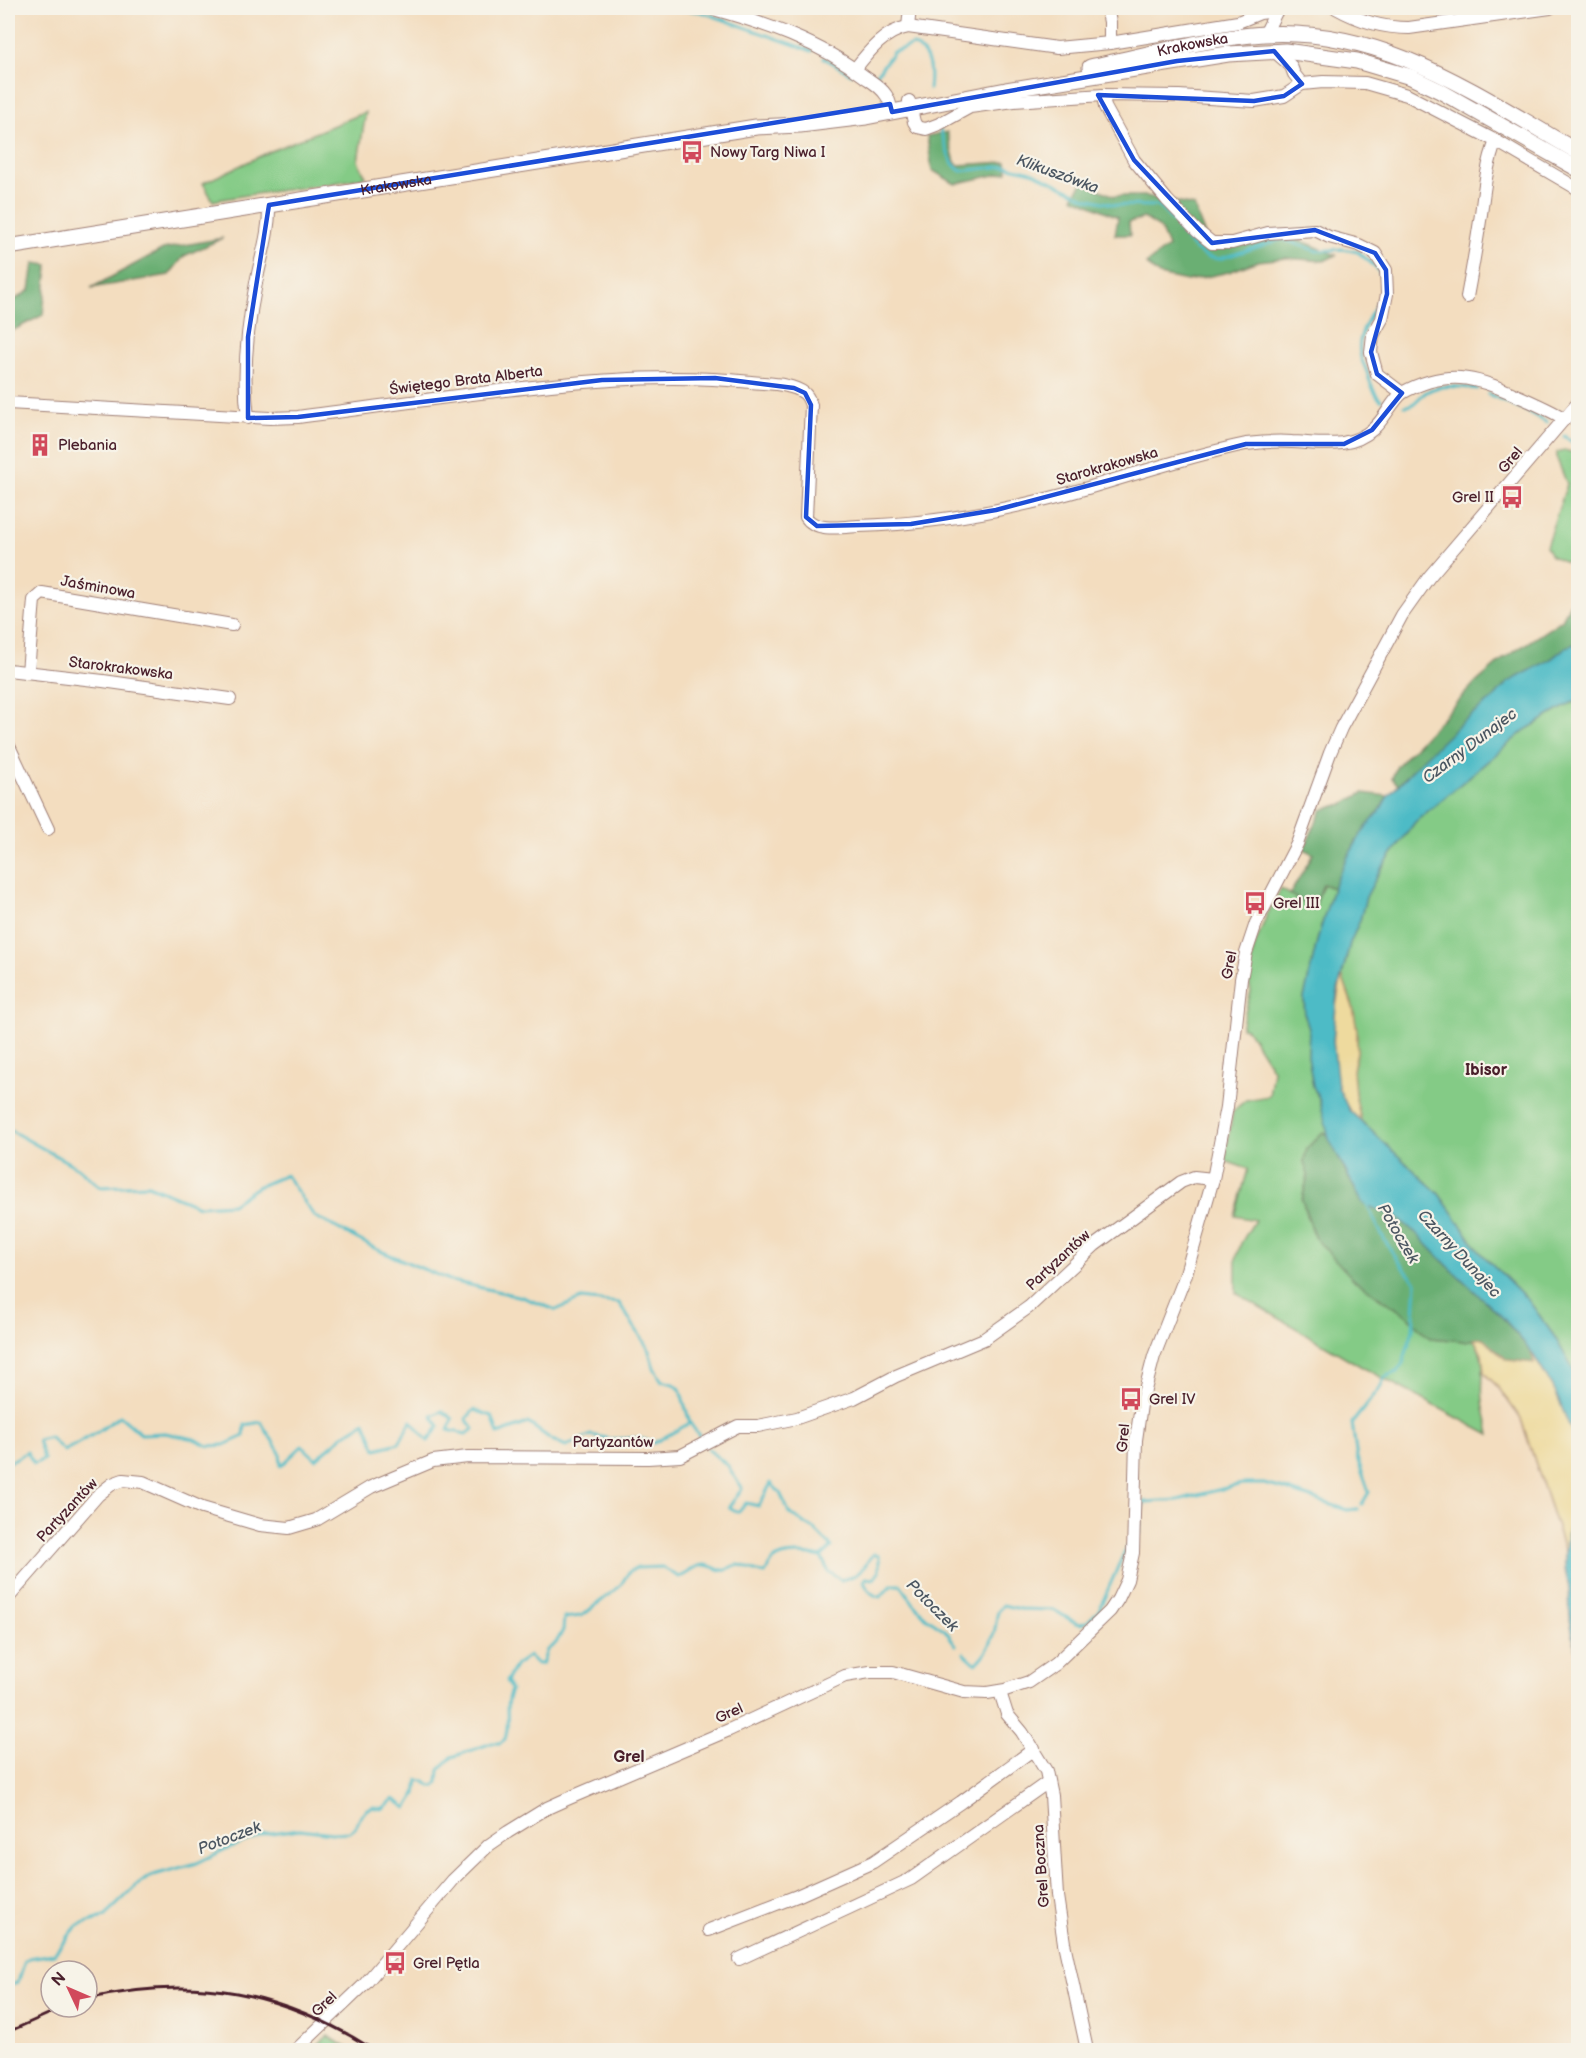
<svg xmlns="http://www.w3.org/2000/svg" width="1586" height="2058" viewBox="0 0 1586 2058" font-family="'Balsamiq Sans',sans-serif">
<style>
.green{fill:#84cb86;stroke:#677558;stroke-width:1.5}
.forest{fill:#6baf73;stroke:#5a674f;stroke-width:1.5}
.sand{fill:#eeda9e;stroke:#9c7c64;stroke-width:1.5}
.water{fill:#4dbbc6;stroke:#4c6d78;stroke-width:1.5}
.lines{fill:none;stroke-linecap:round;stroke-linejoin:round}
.stream{stroke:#4dbbc6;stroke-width:3}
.minor-casing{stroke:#9e7e75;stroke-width:14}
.major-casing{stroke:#9e7e75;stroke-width:17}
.minor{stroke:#fff;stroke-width:12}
.major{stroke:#fff;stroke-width:15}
.rail{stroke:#4a1f2b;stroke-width:3}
.marked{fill:none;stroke:#1d4ed8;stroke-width:4.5;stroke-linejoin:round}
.labels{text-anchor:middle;stroke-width:4.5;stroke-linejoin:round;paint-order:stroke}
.street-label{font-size:15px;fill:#4a1f2b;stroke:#f7f3e8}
.poi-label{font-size:15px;fill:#4a1f2b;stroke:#f7f3e8;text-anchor:start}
.water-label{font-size:16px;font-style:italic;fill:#4b5661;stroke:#f7f3e8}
.neighbourhood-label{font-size:16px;font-weight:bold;fill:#4a1f2b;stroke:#f7f3e8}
</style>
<rect width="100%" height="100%" fill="#f7f3e8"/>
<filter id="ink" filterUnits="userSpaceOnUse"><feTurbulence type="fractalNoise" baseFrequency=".0167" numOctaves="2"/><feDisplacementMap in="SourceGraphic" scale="12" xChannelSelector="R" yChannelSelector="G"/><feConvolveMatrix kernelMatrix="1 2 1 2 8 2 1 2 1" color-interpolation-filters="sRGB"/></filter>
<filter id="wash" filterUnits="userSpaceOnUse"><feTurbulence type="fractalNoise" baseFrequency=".008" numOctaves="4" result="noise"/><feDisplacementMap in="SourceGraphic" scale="24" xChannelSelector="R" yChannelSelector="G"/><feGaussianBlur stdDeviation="1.35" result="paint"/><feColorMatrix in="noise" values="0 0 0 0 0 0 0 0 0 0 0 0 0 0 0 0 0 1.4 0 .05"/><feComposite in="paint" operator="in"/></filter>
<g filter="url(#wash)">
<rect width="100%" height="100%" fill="#f3ddbf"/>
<!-- green -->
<g class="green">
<path d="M366 112 358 161 366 177C316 188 264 191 213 201L203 183 271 151Z"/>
<path d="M1564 450 1578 454V567L1551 556 1546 546 1567 484 1557 459V452Z"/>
<path d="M1578 699V1378L1554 1336 1529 1301 1479 1251 1439 1194 1361 1121 1355 1095 1353 1070 1357 1052 1353 1007 1342 976 1350 943 1360 920 1366 897 1381 869 1415 822 1525 730Z"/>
<path d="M1323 884 1333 888 1318 937 1304 998 1305 1016 1309 1029 1308 1056 1313 1086 1320 1101 1329 1135 1323 1132 1304 1161 1308 1176 1302 1200 1307 1211 1378 1297 1405 1314 1430 1338 1464 1341 1474 1339C1489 1367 1480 1375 1483 1401 1484 1413 1488 1424 1490 1435L1362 1367 1236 1293V1259L1241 1243 1255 1220 1235 1216 1248 1169 1225 1161 1233 1111 1246 1100 1269 1096 1273 1070 1247 1029 1241 1028 1251 991 1248 977 1254 948 1266 917 1281 889 1314 909Z"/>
<path d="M328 2036 351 2050H311Z"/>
</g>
<!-- forest -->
<g class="forest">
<path d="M947 132 955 162 958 165 1006 162 1008 172 955 184 932 170 927 136Z"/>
<path d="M1083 182 1114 196H1146L1194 206 1210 249 1290 236 1336 255 1324 261 1286 258 1258 261 1229 272 1187 281 1159 275 1146 264 1168 247 1160 228 1144 218 1129 222 1130 235H1115L1118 217 1073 197Z"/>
<path d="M223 238 184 256 169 275 91 288 163 249Z"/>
<path d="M34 263 48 265 43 315 8 333V304L30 290Z"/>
<path d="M1578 586V643L1566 647 1551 659 1507 683 1493 699 1462 722 1398 785 1392 778 1397 766 1472 686 1503 659 1562 620Z"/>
<path d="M1363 793 1388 796 1379 812 1357 840 1333 888 1323 884 1314 909 1290 894 1313 854 1304 849 1322 810 1343 804Z"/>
<path d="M1323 1132 1329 1135 1345 1171 1363 1204 1398 1218 1418 1235 1447 1265 1504 1319 1531 1351 1535 1363 1507 1360 1483 1338 1464 1341 1430 1338 1405 1314 1355 1281 1315 1238 1302 1200 1308 1176 1304 1161 1307 1148Z"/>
</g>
<!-- sand -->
<g class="sand">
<path d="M1342 976 1353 1007 1357 1030V1052L1353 1070 1355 1095 1361 1121C1357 1117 1351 1113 1348 1108 1326 1077 1333 1011 1342 976Z"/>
<path d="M1483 1338 1507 1360 1534 1363 1531 1351 1558 1395 1578 1447V1499L1570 1523 1566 1555 1521 1419 1498 1387 1484 1373 1482 1354 1474 1339Z"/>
</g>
<!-- water -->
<g class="water">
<path d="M1578 643V699L1525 730 1415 822 1381 869 1366 897 1360 920 1350 943 1337 994 1333 1041 1338 1087 1349 1110 1439 1194 1479 1251 1529 1301 1554 1336 1578 1378V1447L1555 1391 1531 1351 1504 1319 1447 1265 1418 1235 1398 1218 1363 1204 1329 1139 1320 1101 1313 1086 1308 1056 1309 1029 1305 1016 1304 998 1318 937 1333 888 1344 863 1363 831 1379 812 1388 796 1424 758 1462 722 1493 699 1507 683 1551 659 1566 647Z"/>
<path d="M1578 1499V1663L1570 1619 1569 1583C1559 1564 1569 1518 1578 1499Z"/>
</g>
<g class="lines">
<!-- stream -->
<g class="stream">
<path d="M673 8 702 12 812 51"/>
<path d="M824 58 851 74"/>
<path d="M874 78 893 52 913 45C931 53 931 72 929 89"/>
<path d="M940 130C946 144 947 162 961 171L1006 166 1032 172 1086 198 1116 205 1158 206 1174 222 1183 236 1196 250 1207 257 1219 259 1283 239 1317 251 1343 249 1358 252 1377 268 1382 278"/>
<path d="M1488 394 1523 409 1547 423"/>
<path d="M1381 400C1373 393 1370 382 1367 372 1365 366 1361 360 1360 354 1356 331 1374 314 1381 294"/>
<path d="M1405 406C1415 406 1417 399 1425 393 1439 383 1461 387 1477 389"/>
<path d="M1564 436 1578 446"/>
<path d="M8 1129 78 1168 100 1187 148 1185 199 1206 232 1204 257 1187 286 1175 314 1216 378 1250 452 1281 522 1297 556 1310 581 1299 619 1303 648 1348 654 1368 662 1381 674 1384 680 1389 690 1423 700 1437"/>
<path d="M708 1449 728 1466 742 1489 729 1507 738 1512 746 1503 759 1506 771 1483 780 1493 790 1514 814 1529 832 1547 821 1557"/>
<path d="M8 1463 27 1452 34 1464 44 1459 38 1440 50 1437 64 1451 96 1433 120 1416 141 1434 165 1433 194 1439 209 1446 224 1445 244 1436 245 1425 261 1422 280 1453 281 1466 302 1446 316 1459 344 1435 365 1422 376 1449 399 1443 411 1421 428 1441 439 1426 432 1416 442 1411 453 1419 448 1430 466 1434 474 1429 466 1419 474 1410 492 1416 498 1434 528 1423 552 1440 566 1446 591 1435 611 1439 638 1438 654 1443 690 1423"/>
<path d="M1362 1504 1369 1492 1357 1458 1352 1423 1380 1388 1385 1377 1397 1372 1403 1363 1413 1330 1416 1282C1394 1260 1380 1233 1367 1204"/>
<path d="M1139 1533 1141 1512 1144 1502 1178 1500 1242 1484H1264L1284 1489 1347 1510 1358 1509"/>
<path d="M821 1557 829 1572 841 1580C850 1578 859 1575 864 1567 868 1562 868 1559 874 1554L879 1555V1572L874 1579 866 1578 864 1582C868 1590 871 1595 880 1597L892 1585H901L914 1604 927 1618 945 1630 956 1645"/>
<path d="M964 1653 974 1662 977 1663C988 1653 994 1637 996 1623 997 1615 997 1611 1003 1605L1020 1609 1054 1610 1076 1623 1081 1624 1087 1622 1099 1610 1127 1546"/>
<path d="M8 1987 18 1982 25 1961 29 1958 54 1954 77 1926 104 1917 135 1887 150 1876 197 1863 228 1848 264 1834 300 1829 332 1833 350 1832 355 1828 361 1816 367 1809 373 1807 382 1809 394 1799 407 1808 416 1794 418 1780 424 1781 430 1786H435L438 1782 439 1770 452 1757 492 1743H500L505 1739C511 1720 503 1707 511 1690L506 1681 516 1665 529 1656 537 1664H542L547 1650 556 1643 563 1630 564 1618 581 1616 587 1612 620 1586 629 1572 636 1568 662 1567 679 1577C688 1575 694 1565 703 1565 711 1564 718 1572 726 1570 731 1568 733 1564 739 1565 748 1566 755 1574 765 1573 768 1569 769 1565 773 1561 785 1551 807 1554 821 1557"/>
</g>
</g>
</g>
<g filter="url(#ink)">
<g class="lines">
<!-- minor casing -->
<g class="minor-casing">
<g id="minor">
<path d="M710 8C764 23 820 42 865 77 872 82 881 87 886 95 890 100 890 106 892 112"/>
<path d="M1107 8 1110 22V43"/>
<path d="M1336 8C1359 21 1382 28 1409 28L1550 8"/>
<path d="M908 27 910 8"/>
<path d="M1265 34 1278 8"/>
<path d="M1274 51 1291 66 1294 74 1302 84 1323 82 1365 83 1407 95 1496 141 1578 189"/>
<path d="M855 69C869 51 885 31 908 27L1057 48 1110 43 1238 22 1260 13 1277 11"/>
<path d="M1103 95 1105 107 1134 160 1167 200 1197 231 1212 243H1232L1268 233 1315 230 1329 237 1359 245 1375 253 1386 270 1387 294 1382 319 1373 335 1371 352 1377 374 1402 393C1446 369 1475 376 1518 396 1534 403 1550 410 1565 419"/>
<path d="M909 101 914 122 917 127 926 129 939 124 970 107 1014 101 1103 95 1179 96 1254 101 1284 96 1302 84"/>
<path d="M1467 297C1472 270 1477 242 1481 214 1484 190 1487 163 1496 141"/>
<path d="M8 403 270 418 298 417C376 407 454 395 533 387 606 379 678 374 751 382 768 384 791 383 804 393 808 396 809 400 811 405L806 517C815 532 843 527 858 526 937 524 1015 509 1091 487 1142 472 1193 455 1246 444 1261 442 1276 441 1292 442 1320 443 1350 450 1373 429 1385 419 1390 404 1402 393"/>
<path d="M248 418C242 373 247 328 256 283 261 257 270 231 269 205"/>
<path d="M8 670 103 681 230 699"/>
<path d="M28 672 34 600 42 593 232 625"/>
<path d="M8 744 48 829"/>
<path d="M8 1598 98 1495 112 1484 123 1480 143 1482 202 1508 260 1525 289 1528 316 1520 371 1487 433 1461 468 1457 648 1458 680 1456 738 1426H758L797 1418 854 1398 896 1376 984 1339 1029 1307 1095 1245 1181 1182 1194 1177 1213 1179"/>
<path d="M1000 1692 1007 1714 1022 1732 1046 1771 1051 1795 1057 1896 1064 1943 1087 2050"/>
<path d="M709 1930 797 1896 873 1862 961 1802 1034 1749"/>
<path d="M739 1959 911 1879 1048 1782"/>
<path d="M296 2050 365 1984 453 1880 489 1845 508 1832 547 1808 567 1799 729 1730 845 1676 870 1672H893L964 1692 987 1693 1005 1690 1029 1682 1055 1664 1110 1611 1118 1599 1127 1580 1133 1553 1136 1440 1141 1405 1154 1356 1185 1277 1213 1179 1227 1107 1241 979 1246 953 1256 923 1297 844 1330 753 1341 728 1402 615 1429 577 1578 403"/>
</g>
</g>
<!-- major casing -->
<g class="major-casing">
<g id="major">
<path id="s1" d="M1090 67C1147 55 1205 38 1264 34 1385 27 1478 95 1578 152"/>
<path id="s2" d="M8 247 756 127 800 125 866 117 1006 90 1228 54 1285 51 1357 61 1411 77 1440 91 1578 169"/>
</g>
</g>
<!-- minor -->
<use href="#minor" class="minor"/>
<!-- major -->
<use href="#major" class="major"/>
<!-- rail -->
<g class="rail">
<path d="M87 1999C195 1974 282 1991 374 2050"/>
<path d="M8 2032 64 2007"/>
</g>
</g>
</g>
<!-- marked area -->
<path class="marked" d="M1274 51 1302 84 1284 96 1254 101 1098 95 1134 160 1212 243 1315 230 1375 253 1386 270 1387 294 1371 352 1377 374 1402 393 1372 430 1344 444H1246L996 510 911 524 817 526 806 517 811 405 805 393 794 388 715 378 602 380 298 417 248 418V337L269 205 890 104 892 112 1177 61Z"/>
<!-- icons -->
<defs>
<g id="bus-bare" transform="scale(1.8)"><path d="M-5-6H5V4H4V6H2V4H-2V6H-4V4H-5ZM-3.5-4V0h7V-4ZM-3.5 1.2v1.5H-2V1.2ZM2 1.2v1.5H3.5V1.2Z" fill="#d1495b" stroke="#f7f3e8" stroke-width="2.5" paint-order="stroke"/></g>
<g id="building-bare" transform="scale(1.8)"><path d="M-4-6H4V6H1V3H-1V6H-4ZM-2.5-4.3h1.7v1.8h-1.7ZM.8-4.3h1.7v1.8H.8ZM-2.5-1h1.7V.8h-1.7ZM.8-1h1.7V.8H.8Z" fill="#d1495b" stroke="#f7f3e8" stroke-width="2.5" paint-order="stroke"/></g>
</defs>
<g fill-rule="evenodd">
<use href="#bus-bare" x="692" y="152"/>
<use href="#building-bare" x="40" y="445"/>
<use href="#bus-bare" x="1512" y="497"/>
<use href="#bus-bare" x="1255" y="903"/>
<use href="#bus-bare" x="1131" y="1399"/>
<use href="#bus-bare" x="395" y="1963"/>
</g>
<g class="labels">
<!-- street labels -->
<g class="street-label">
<text dy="5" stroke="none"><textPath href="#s1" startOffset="105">Krakowska</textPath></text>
<text dy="5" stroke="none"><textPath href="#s2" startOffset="393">Krakowska</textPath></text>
<text transform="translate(466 380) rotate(-7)" y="5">Świętego Brata Alberta</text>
<text transform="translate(1510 460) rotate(-50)" y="5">Grel</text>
<text transform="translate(1107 466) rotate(-16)" y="5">Starokrakowska</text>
<text transform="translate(98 587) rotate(10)" y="5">Jaśminowa</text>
<text transform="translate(121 668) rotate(7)" y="5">Starokrakowska</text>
<text transform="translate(1229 965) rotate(-79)" y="5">Grel</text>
<text transform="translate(1058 1260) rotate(-43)" y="5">Partyzantów</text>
<text transform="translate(1123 1438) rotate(-85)" y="5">Grel</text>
<text x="613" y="1447">Partyzantów</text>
<text transform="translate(67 1510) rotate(-47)" y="5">Partyzantów</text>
<text transform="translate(729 1713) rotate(-25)" y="5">Grel</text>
<text transform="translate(1041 1866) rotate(-94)" y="5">Grel Boczna</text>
<text transform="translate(324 2004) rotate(-44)" y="5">Grel</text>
</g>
<!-- poi labels -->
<g class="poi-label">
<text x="710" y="157">Nowy Targ Niwa I</text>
<text x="58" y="450">Plebania</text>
<text x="1494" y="502" text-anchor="end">Grel II</text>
<text x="1273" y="908">Grel III</text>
<text x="1149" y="1404">Grel IV</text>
<text x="413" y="1968">Grel Pętla</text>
</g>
<!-- water labels -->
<g class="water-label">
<text transform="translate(1058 173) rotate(20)" y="6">Klikuszówka</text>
<text transform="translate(1469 745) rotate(-37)" y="6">Czarny Dunajec</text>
<text transform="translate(1399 1233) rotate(60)" y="6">Potoczek</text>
<text transform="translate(1460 1253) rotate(47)" y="6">Czarny Dunajec</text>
<text transform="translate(933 1605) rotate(45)" y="6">Potoczek</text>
<text transform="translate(229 1837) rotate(-21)" y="6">Potoczek</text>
</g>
<!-- neighbourhood labels -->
<g class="neighbourhood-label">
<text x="1486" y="1075">Ibisor</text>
<text x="629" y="1762">Grel</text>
</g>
</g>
<!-- margin -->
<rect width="1586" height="2058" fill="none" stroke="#f7f3e8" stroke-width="30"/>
<!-- north arrow -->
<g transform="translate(69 1989) rotate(314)"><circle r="28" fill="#f7f3e8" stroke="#b29e9c" stroke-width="1.5"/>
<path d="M0-4.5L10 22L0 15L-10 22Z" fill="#d1495b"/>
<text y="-9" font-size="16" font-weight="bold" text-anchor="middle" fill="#4a1f2b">N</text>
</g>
</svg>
